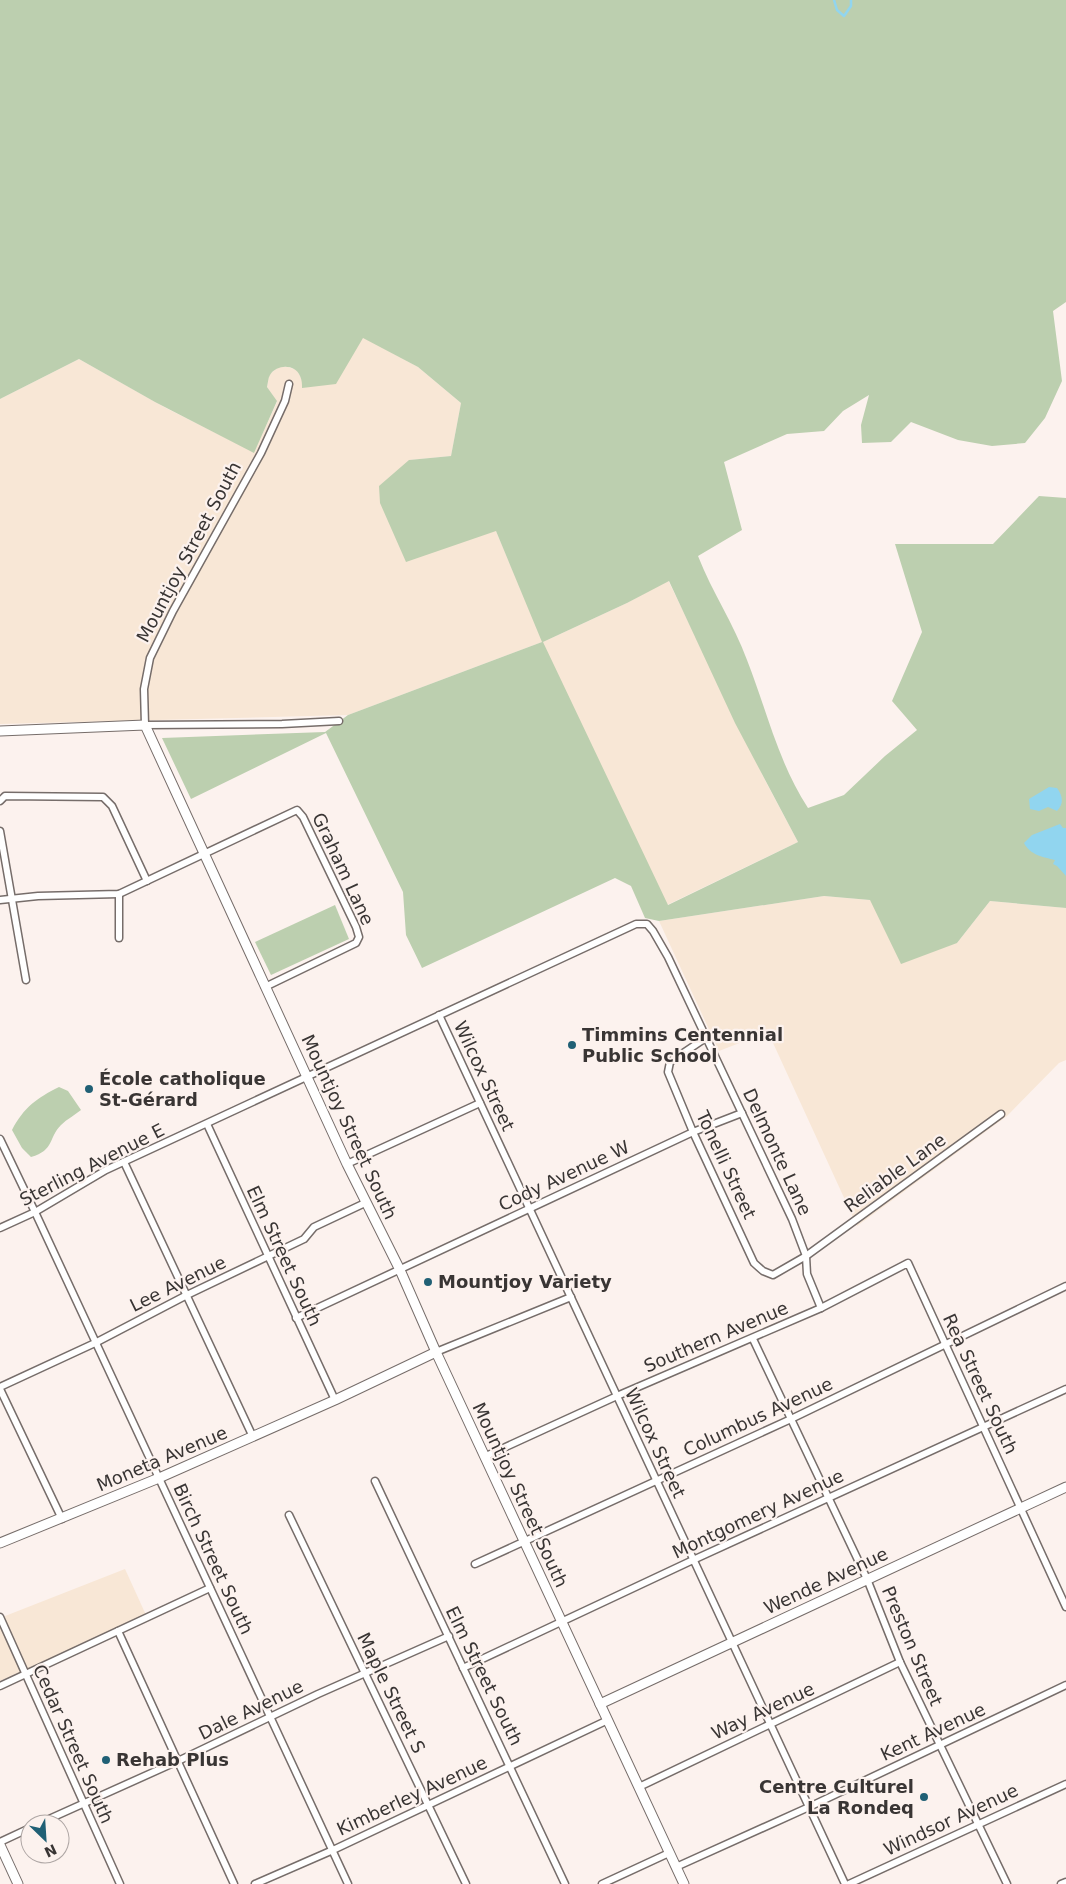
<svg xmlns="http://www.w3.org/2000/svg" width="1066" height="1884" viewBox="0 0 1066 1884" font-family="'DejaVu Sans',sans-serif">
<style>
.commercial{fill:#f8e7d6}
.green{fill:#bccfaf;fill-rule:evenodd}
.water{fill:#91d5ef}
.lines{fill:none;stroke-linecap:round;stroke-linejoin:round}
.stream{stroke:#91d5ef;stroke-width:2.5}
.street-casing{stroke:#766d6a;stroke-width:9}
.secondary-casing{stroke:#766d6a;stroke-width:11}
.street{stroke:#fff;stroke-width:6}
.secondary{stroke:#fff;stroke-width:9}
.poi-dot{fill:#206075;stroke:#fcf2ee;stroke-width:2}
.labels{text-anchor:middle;stroke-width:4.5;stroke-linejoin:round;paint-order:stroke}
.street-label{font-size:18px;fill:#393534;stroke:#fcf2ee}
.poi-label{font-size:18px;font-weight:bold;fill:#393534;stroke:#fcf2ee;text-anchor:start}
</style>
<rect width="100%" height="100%" fill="#fcf2ee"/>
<!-- commercial -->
<g class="commercial">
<path d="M363 337 418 367 461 403 451 456 409 460 496 531 543 642 627 603 668 580 766 782 798 842 667 905 542 642 348 715 0 724V399L79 359 166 408 254 452 277 402 267 387 269 375 278 367H288L297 370 301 378Z"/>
<path d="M824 896 870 900 957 943 990 901 1066 908V1060L1059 1063 1007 1116 857 1226 768 1032 719 1051 659 921Z"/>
<path d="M125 1569 146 1615 0 1681V1618Z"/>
</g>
<!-- green -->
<g class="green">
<path d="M0 0H1066V302L1053 311 1062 381 1045 418 1025 443 992 446 958 440 911 422 891 442 862 443 861 425 869 395 843 411 824 431 787 434 724 462 742 530 698 556C712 592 734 624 747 660 767 711 778 762 808 808L844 795 885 756 917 730 892 701 922 632 895 544H993L1039 496 1066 498V908L990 901 957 943 901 964 870 900 824 896 659 921 645 918 631 886 615 878 422 968 406 935 403 892 326 733 191 799 162 738 325 732 348 715 542 642 496 531 406 562 380 503 379 486 409 460 451 456 461 403 418 367 363 338 336 384 302 388C302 384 302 380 300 376 295 364 277 364 270 375 268 378 268 383 267 387L277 401 254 453 155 402 79 359 0 399ZM669 581 735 723 798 842 668 905 543 642 627 603Z"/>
<path d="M335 905 349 939 271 975 255 942Z"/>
<path d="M59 1087 68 1091 81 1110C75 1115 67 1119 61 1125 48 1138 55 1150 31 1157L22 1148 12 1130C24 1107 37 1098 59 1087Z"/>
</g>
<!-- water -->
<g class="water">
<path d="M1049 787 1057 788C1063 796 1064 804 1057 811L1048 807 1039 811 1030 809 1029 799Z"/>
<path d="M1060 824 1063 828H1066V876L1057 866 1053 864 1055 860C1043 857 1030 855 1024 843L1032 835Z"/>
</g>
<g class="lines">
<!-- stream -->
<path class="stream" d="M834 0 837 10 844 16 851 6V0"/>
<!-- street casing -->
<g class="street-casing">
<g id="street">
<path d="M289 384 285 401 261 453 173 611 150 658 144 689 145 725 282 724 339 721"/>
<path d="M0 801 5 796 103 797 112 806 147 881"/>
<path d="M0 831 26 980"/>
<path d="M119 894V938"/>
<path d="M0 900 38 896 119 894 297 810 303 817 356 927 359 937 356 943 265 987"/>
<path d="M439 1015 845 1884"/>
<path d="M707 1037 670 1062 668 1072 693 1132 754 1263 763 1271 773 1275 806 1256 1001 1114"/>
<path d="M207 1124 335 1400"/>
<path d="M0 1139 35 1212 348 1884"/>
<path d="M124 1162 253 1437"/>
<path d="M347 1164 480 1103"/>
<path d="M0 1228 35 1212 106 1170 636 924H647L653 931 668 957 792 1219 806 1256 807 1274 821 1308"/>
<path d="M296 1318 693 1132 742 1113"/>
<path d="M753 1339 867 1579 900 1662 1007 1884"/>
<path d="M436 1352 571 1297"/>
<path d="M0 1387 95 1343 187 1295 304 1239 314 1227 365 1203"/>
<path d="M0 1389 62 1519"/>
<path d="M486 1456 617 1396 821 1308 908 1263 1066 1607"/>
<path d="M375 1481 565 1884"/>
<path d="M289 1515 466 1884"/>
<path d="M475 1564 791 1419 1066 1286"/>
<path d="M0 1617 120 1884"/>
<path d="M118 1631 234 1884"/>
<path d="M463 1668 693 1560 1066 1389"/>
<path d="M0 1686 210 1588"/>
<path d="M639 1787 900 1662"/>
<path d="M38 1824 178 1761 318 1694 449 1636"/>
<path d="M0 1842 30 1828"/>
<path d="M676 1867 809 1807 1066 1685"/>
<path d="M255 1884 333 1850 608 1720"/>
<path d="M602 1884 669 1853"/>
<path d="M849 1884 1066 1784"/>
<path d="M1061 1884 1066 1882"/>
</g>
</g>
<!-- secondary casing -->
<g class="secondary-casing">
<g id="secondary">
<path d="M0 731 145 725 347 1164 400 1270 436 1352 684 1884"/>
<path d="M0 1543 159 1478 335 1400 436 1352"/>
<path d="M600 1704 1066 1487"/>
<path d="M0 1845 18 1884"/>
</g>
</g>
<!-- street -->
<use href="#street" class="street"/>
<!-- secondary -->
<use href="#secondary" class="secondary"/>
</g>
<!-- markers -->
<g class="poi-dot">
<circle cx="572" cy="1045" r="5"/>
<circle cx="89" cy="1089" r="5"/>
<circle cx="428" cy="1282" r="5"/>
<circle cx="106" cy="1760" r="5"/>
<circle cx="924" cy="1797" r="5"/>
</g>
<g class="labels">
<!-- street labels -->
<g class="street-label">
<text transform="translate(189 552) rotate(-62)" y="6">Mountjoy Street South</text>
<text transform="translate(343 869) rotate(65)" y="6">Graham Lane</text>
<text transform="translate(484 1076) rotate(65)" y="6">Wilcox Street</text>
<text transform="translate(349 1127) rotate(65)" y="6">Mountjoy Street South</text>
<text transform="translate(777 1152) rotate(65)" y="6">Delmonte Lane</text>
<text transform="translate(92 1165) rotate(-27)" y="6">Sterling Avenue E</text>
<text transform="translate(726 1165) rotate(65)" y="6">Tonelli Street</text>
<text transform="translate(895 1173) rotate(-36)" y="6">Reliable Lane</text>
<text transform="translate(564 1176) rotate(-25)" y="6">Cody Avenue W</text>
<text transform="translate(284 1256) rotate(65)" y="6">Elm Street South</text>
<text transform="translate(178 1284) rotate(-26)" y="6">Lee Avenue</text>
<text transform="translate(716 1337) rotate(-23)" y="6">Southern Avenue</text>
<text transform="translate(980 1384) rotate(65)" y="6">Rea Street South</text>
<text transform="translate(758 1417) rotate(-25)" y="6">Columbus Avenue</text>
<text transform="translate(655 1443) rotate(65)" y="6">Wilcox Street</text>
<text transform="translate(162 1459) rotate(-23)" y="6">Moneta Avenue</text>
<text transform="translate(520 1495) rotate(65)" y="6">Mountjoy Street South</text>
<text transform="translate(758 1514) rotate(-25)" y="6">Montgomery Avenue</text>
<text transform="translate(213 1559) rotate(65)" y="6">Birch Street South</text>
<text transform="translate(826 1581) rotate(-25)" y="6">Wende Avenue</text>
<text transform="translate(912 1646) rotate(67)" y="6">Preston Street</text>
<text transform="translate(484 1676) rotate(64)" y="6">Elm Street South</text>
<text transform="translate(391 1693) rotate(64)" y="6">Maple Street S</text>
<text transform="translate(251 1710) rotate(-26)" y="6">Dale Avenue</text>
<text transform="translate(763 1711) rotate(-25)" y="6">Way Avenue</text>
<text transform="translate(933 1732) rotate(-25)" y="6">Kent Avenue</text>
<text transform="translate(73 1744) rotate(66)" y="6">Cedar Street South</text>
<text transform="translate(412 1796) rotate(-25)" y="6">Kimberley Avenue</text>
<text transform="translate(951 1820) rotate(-25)" y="6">Windsor Avenue</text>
</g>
<!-- poi labels -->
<g class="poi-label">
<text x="582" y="1041">Timmins Centennial<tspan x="582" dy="21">Public School</tspan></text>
<text x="99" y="1085">École catholique<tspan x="99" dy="21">St-Gérard</tspan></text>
<text x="438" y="1288">Mountjoy Variety</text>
<text x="116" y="1766">Rehab Plus</text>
<text x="914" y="1793" text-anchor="end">Centre Culturel<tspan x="914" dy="21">La Rondeq</tspan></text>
</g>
</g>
<!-- north arrow -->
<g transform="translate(45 1839) rotate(155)"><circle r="24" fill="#fcf2ee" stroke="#aea6a4"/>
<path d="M0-4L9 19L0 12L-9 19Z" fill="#206075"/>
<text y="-8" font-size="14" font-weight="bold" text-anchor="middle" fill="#393534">N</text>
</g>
</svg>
